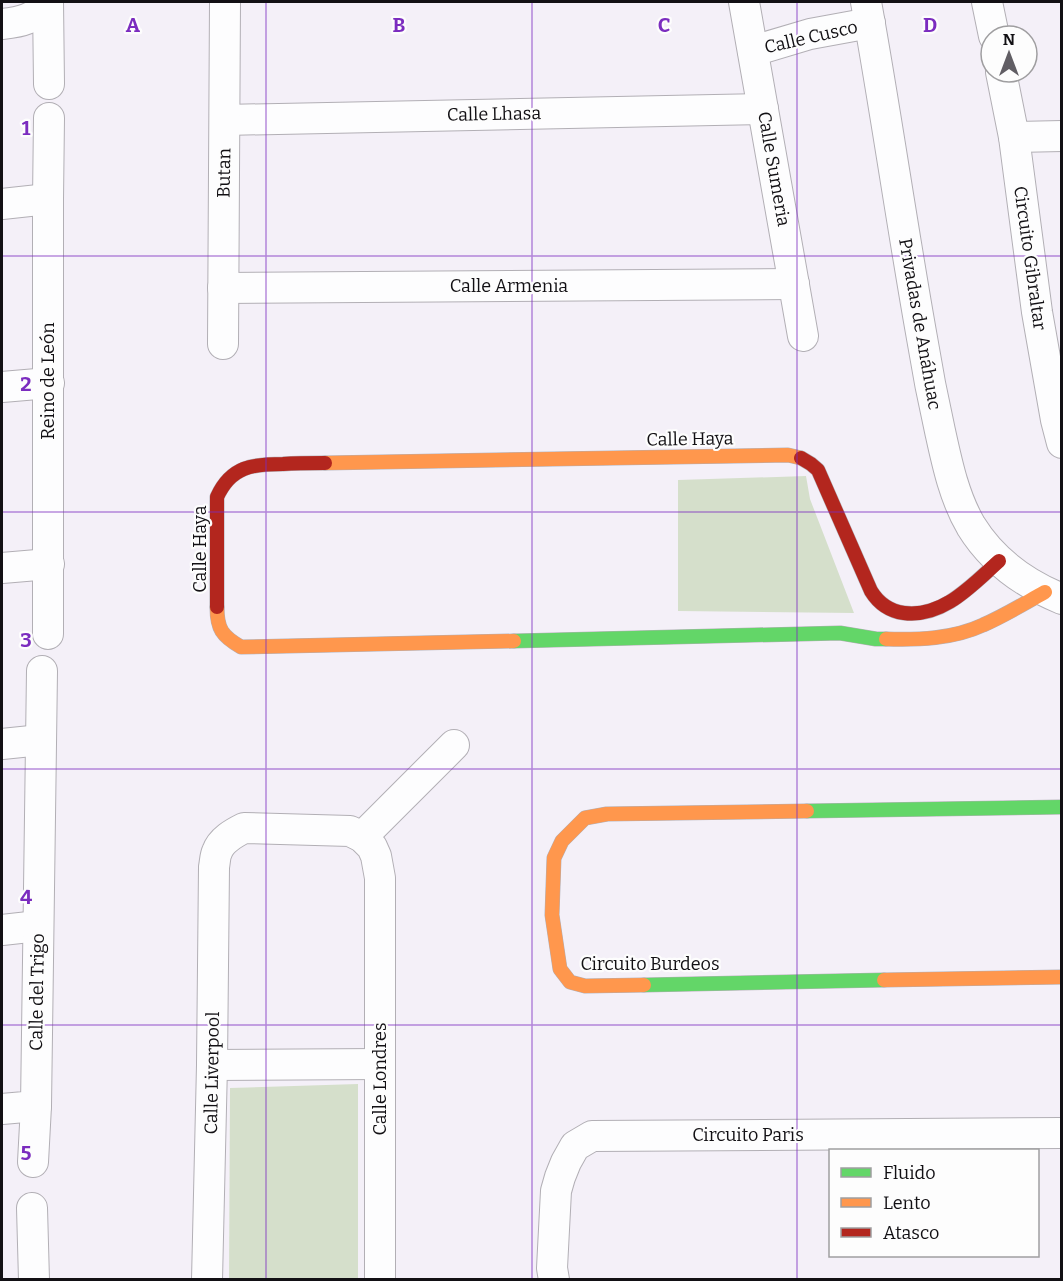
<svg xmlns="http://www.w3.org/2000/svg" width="1063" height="1281" viewBox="0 0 1063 1281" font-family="Bitter,serif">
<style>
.green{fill:#d5dfcb}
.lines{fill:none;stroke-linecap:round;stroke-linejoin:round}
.street-casing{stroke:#b2afb5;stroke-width:32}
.fast-casing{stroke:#b2afb5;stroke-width:15}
.slow-casing{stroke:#b2afb5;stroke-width:15}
.jam-casing{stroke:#b2afb5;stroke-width:15}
.street{stroke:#fdfdfe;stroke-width:30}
.fast{stroke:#63d668;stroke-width:14}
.slow{stroke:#ff974d;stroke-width:14}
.jam{stroke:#b3261e;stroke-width:14}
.grid{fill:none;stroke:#7b2cbf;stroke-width:1.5;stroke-opacity:0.55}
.labels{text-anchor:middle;stroke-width:4.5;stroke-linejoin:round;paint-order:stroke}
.street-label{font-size:18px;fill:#121014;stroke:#fdfdfd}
.grid-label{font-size:20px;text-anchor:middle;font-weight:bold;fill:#7b2cbf;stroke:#fdfdfd;stroke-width:4.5;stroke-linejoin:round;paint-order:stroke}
</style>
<rect width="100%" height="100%" fill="#f4f0f8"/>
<!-- green -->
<g class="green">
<path d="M806 476 810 499 854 613 678 611V480Z"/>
<path d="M358 1084V1279H229L230 1088Z"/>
</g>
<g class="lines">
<!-- street casing -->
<g class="street-casing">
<g id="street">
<path d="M48 2 49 84"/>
<path d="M744 2 803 336"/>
<path d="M866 2C886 113 902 226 922 338 927 369 933 400 940 431 947 463 954 497 971 526 992 560 1025 584 1062 599"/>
<path d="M987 2 994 36"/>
<path d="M2 24C21 22 36 19 47 2"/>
<path d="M753 51 810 34 870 23"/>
<path d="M1001 72 1014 137 1037 312 1056 420 1062 443"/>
<path d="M225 120 763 109"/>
<path d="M1014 137 1062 136"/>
<path d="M2 204 48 199"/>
<path d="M223 288 794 284"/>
<path d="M223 344 225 2"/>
<path d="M2 387 49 383"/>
<path d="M2 568 49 564"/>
<path d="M48 634V199L49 118"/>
<path d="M2 744 41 740"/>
<path d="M362 837 454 745"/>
<path d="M2 930 38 926"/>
<path d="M212 1065 380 1064"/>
<path d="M2 1109 36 1106 42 671"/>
<path d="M33 1162 36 1106"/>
<path d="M32 1208 34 1280"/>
<path d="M207 1280 212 1065 214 867C215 862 215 856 217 852 221 840 234 833 244 828L350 831 362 837 372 847 376 856 380 878V1280"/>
<path d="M554 1280 552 1268 556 1191 560 1177 566 1162 575 1146 592 1136 1062 1133"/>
</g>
</g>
<!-- fast casing -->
<g class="fast-casing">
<g id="fast">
<path d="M514 641 840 633 876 639H886"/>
<path d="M807 811 1062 807"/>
<path d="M644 985 884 980"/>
</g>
</g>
<!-- slow casing -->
<g class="slow-casing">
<g id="slow">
<path d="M325 463 788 455 801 458"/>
<path d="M217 607C217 629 222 636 241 647L514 641"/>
<path d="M886 639C918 640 953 639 983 625 1004 616 1025 603 1045 592"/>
<path d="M884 980 1062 977"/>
<path d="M644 985 585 986 570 982 560 969 552 915 554 858 562 841 585 818 607 814 807 811"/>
</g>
</g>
<!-- jam casing -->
<g class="jam-casing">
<g id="jam">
<path d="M801 458 811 464 818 470 871 591C879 604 889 611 904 613 943 618 972 585 999 561"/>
<path d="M217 607V497C231 466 253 464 283 464 297 463 311 463 325 463"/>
</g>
</g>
<!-- street -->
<use href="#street" class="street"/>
<!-- fast -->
<use href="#fast" class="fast"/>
<!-- slow -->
<use href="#slow" class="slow"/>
<!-- jam -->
<use href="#jam" class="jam"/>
</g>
<!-- grid -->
<path class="grid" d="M266 2V1280M532 2V1280M797 2V1280M2 256H1062M2 512H1062M2 769H1062M2 1025H1062"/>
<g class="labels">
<!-- street labels -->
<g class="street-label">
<text transform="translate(811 37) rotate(-13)" y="6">Calle Cusco</text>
<text transform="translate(494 114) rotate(-1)" y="6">Calle Lhasa</text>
<text transform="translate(774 169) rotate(80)" y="6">Calle Sumeria</text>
<text transform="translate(224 173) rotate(-89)" y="6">Butan</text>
<text transform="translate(1030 258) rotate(82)" y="6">Circuito Gibraltar</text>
<text x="509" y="292">Calle Armenia</text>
<text transform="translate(920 324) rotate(80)" y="6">Privadas de Anáhuac</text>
<text transform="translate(48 381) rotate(-90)" y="6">Reino de León</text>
<text transform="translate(690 439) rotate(-1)" y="6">Calle Haya</text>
<text transform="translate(200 549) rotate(-90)" y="6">Calle Haya</text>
<text x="650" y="970">Circuito Burdeos</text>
<text transform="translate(37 992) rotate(-89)" y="6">Calle del Trigo</text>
<text transform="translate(212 1073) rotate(-89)" y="6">Calle Liverpool</text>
<text transform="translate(380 1079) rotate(-90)" y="6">Calle Londres</text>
<text x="748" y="1141">Circuito Paris</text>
</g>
</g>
<g class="grid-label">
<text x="133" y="32">A</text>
<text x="399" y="32">B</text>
<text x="664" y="32">C</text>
<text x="930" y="32">D</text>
<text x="26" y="135">1</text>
<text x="26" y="391">2</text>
<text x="26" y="647">3</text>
<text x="26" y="904">4</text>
<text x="26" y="1160">5</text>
</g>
<!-- border -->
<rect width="1063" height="1281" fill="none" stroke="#121014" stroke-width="6"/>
<!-- legend -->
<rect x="829" y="1149" width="210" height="108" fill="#fdfdfd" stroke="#9f9ea0" stroke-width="1.5"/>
<rect x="841" y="1168" width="30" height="9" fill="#63d668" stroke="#9f9ea0" stroke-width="1.5"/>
<text x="883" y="1179" font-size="18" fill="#121014">Fluido</text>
<rect x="841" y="1198" width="30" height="9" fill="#ff974d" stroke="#9f9ea0" stroke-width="1.5"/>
<text x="883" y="1209" font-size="18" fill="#121014">Lento</text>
<rect x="841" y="1228" width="30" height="9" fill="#b3261e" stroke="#9f9ea0" stroke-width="1.5"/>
<text x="883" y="1239" font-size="18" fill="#121014">Atasco</text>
<!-- north arrow -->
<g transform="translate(1009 54)"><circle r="28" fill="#fdfdfd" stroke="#9f9ea0" stroke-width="1.5"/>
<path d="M0-4.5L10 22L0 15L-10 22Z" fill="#615e64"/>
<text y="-9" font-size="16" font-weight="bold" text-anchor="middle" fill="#121014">N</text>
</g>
</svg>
